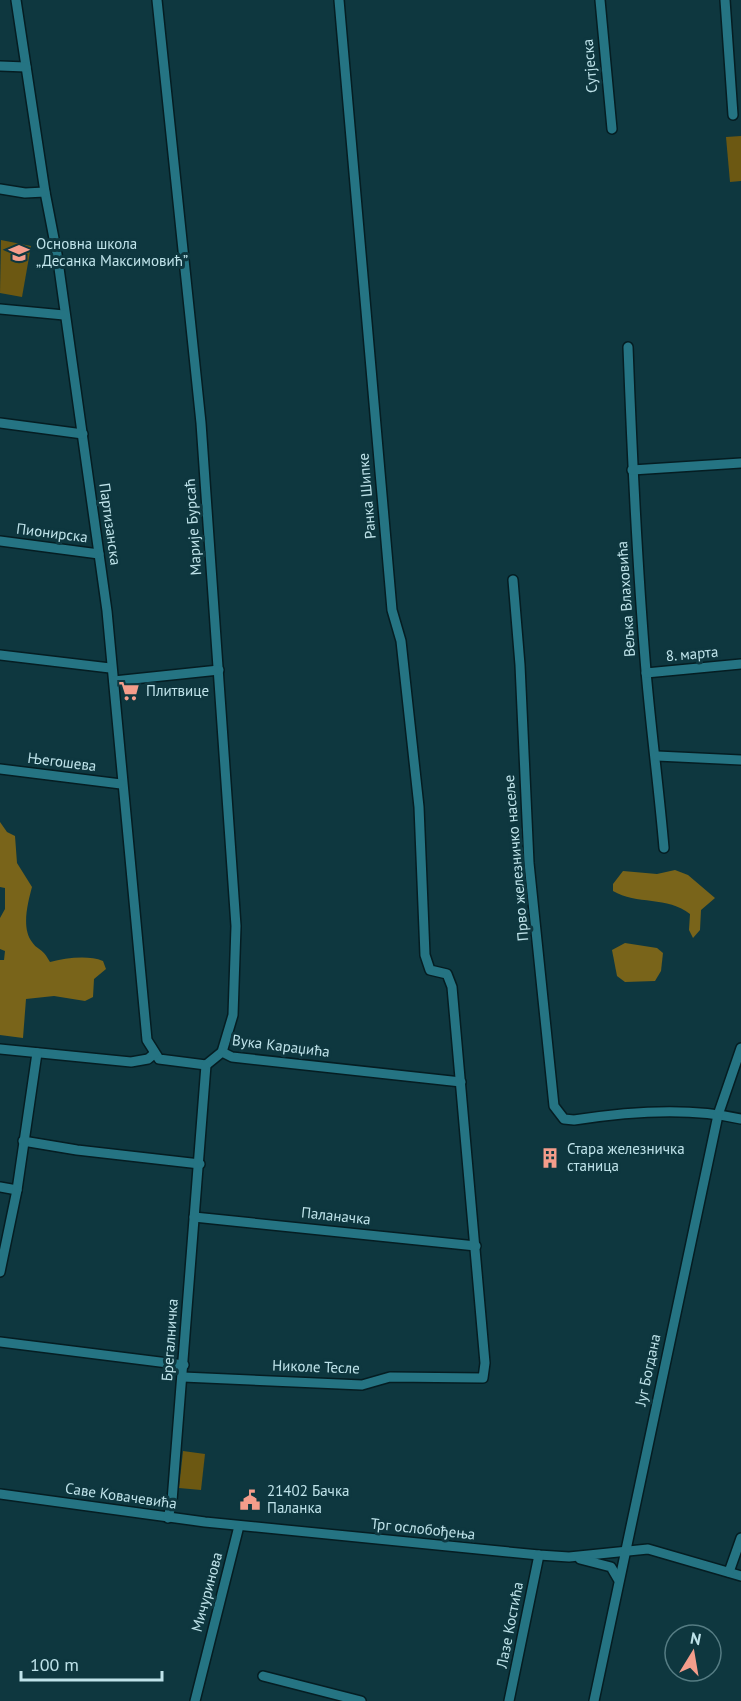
<svg xmlns="http://www.w3.org/2000/svg" width="741" height="1701" viewBox="0 0 741 1701" font-family="'PT Sans',sans-serif">
<style>
.green{fill:#6c5812}
.forest{fill:#79641a}
.lines{fill:none;stroke-linecap:round;stroke-linejoin:round}
.minor-casing{stroke:#051d22;stroke-width:12}
.minor{stroke:#257483;stroke-width:9}
.labels{text-anchor:middle;stroke-width:6;stroke-linejoin:round;paint-order:stroke}
.street-label{font-size:15px;fill:#bfe3ea;stroke:#0e373f}
.poi-label{font-size:15px;fill:#bfe3ea;stroke:#0e373f;text-anchor:start}
</style>
<rect width="100%" height="100%" fill="#0e373f"/>
<!-- green -->
<g class="green">
<path d="M741 136V181L730 182 726 137Z"/>
<path d="M1 240 31 246 22 297 0 293Z"/>
<path d="M183 1451 205 1454 201 1490 179 1488Z"/>
</g>
<!-- forest -->
<g class="forest">
<path d="M0 822 7 832 15 836 17 863 32 887C28 902 21 928 32 942 38 951 42 947 50 962 66 958 88 955 103 961L106 969 94 979 93 997 85 1001 54 996 26 999 23 1038 0 1035V960H4L5 951 0 949V918L5 909V888L0 887Z"/>
<path d="M675 870 688 875 715 898 701 910 700 930 693 938 689 930 690 914C668 896 636 905 613 891V884L623 871 657 874Z"/>
<path d="M625 943 657 948 663 953 661 971 655 981 625 982 617 976 612 950Z"/>
</g>
<g class="lines">
<!-- minor casing -->
<g class="minor-casing">
<g id="minor">
<path d="M16 0 45 192 57 254 107 611 147 1040 159 1059 206 1065 222 1052 233 1015 236 926 201 423 157 0"/>
<path d="M600 0 612 129"/>
<path d="M725 0 733 115"/>
<path d="M0 66 26 67"/>
<path d="M0 189 25 193 45 192"/>
<path d="M0 309 64 315"/>
<path d="M628 347C632 455 637 563 646 671 651 730 659 789 664 848"/>
<path d="M0 423 83 434"/>
<path d="M632 470 741 463"/>
<path d="M0 541 99 554"/>
<path d="M513 580 520 665 529 863 554 1106 564 1119 574 1120C625 1112 690 1107 741 1119"/>
<path d="M0 655 110 668"/>
<path d="M646 673 741 664"/>
<path d="M114 681 219 670"/>
<path d="M657 756 741 760"/>
<path d="M0 769 121 784"/>
<path d="M0 1049 131 1062 148 1059 154 1054"/>
<path d="M222 1052 232 1057 461 1082"/>
<path d="M23 1141 77 1150 200 1164"/>
<path d="M0 1187 17 1190"/>
<path d="M194 1217 476 1246"/>
<path d="M0 1272 17 1190 37 1053"/>
<path d="M0 1342 184 1365"/>
<path d="M183 1377 362 1385 390 1377 483 1378 485 1363 452 987 447 974 430 970 425 955 419 807 401 641 392 610 339 0"/>
<path d="M0 1494 205 1522 539 1555 569 1557 648 1549 741 1576"/>
<path d="M168 1518 172 1501 206 1065"/>
<path d="M580 1559 611 1567 618 1579"/>
<path d="M729 1572 741 1538"/>
<path d="M263 1676 361 1701"/>
<path d="M195 1701 239 1526"/>
<path d="M509 1701 539 1555"/>
<path d="M594 1701 718 1115 741 1048"/>
</g>
</g>
<!-- minor -->
<use href="#minor" class="minor"/>
</g>
<!-- icons -->
<defs>
<g id="school-bare" transform="scale(1.62)"><path d="M0-5L7-2L0 1L-7-2ZM-4 1L0 2.5L4 1V4Q0 6-4 4Z" fill="#f49d8b" stroke="#0e373f" stroke-width="2.5" paint-order="stroke"/></g>
<g id="supermarket-bare" transform="scale(1.62)"><path d="M-6-5.5h2.5l.6 2H6L4.5 2H-2.5L-4.4-4H-6ZM-1.5 3.2a1.3 1.3 0 1 0 .1 0ZM3 3.2a1.3 1.3 0 1 0 .1 0Z" fill="#f49d8b" stroke="#0e373f" stroke-width="2.5" paint-order="stroke"/></g>
<g id="building-bare" transform="scale(1.62)"><path d="M-4-6H4V6H1V3H-1V6H-4ZM-2.5-4.3h1.7v1.8h-1.7ZM.8-4.3h1.7v1.8H.8ZM-2.5-1h1.7V.8h-1.7ZM.8-1h1.7V.8H.8Z" fill="#f49d8b" stroke="#0e373f" stroke-width="2.5" paint-order="stroke"/></g>
<g id="civic-bare" transform="scale(1.62)"><path d="M-.6-6.5H3V-4.5H.6V-3L4-1V1h2V6H-6V1h2V-1L-.6-3ZM-1.2 2.5V6h2.4V2.5Z" fill="#f49d8b" stroke="#0e373f" stroke-width="2.5" paint-order="stroke"/></g>
</defs>
<g fill-rule="evenodd">
<use href="#school-bare" x="19" y="253"/>
<use href="#supermarket-bare" x="129" y="691"/>
<use href="#building-bare" x="550" y="1158"/>
<use href="#civic-bare" x="250" y="1500"/>
</g>
<g class="labels">
<!-- street labels -->
<g class="street-label">
<text transform="translate(590 66) rotate(-95)" y="5">Сутјеска</text>
<text transform="translate(367 496) rotate(-95)" y="5">Ранка Шипке</text>
<text transform="translate(110 524) rotate(82)" y="5">Партизанска</text>
<text transform="translate(193 527) rotate(-94)" y="5">Марије Бурсаћ</text>
<text transform="translate(52 533) rotate(7)" y="5">Пионирска</text>
<text transform="translate(626 599) rotate(-94)" y="5">Вељка Влаховића</text>
<text transform="translate(692 654) rotate(-5)" y="5">8. марта</text>
<text transform="translate(62 762) rotate(7)" y="5">Његошева</text>
<text transform="translate(516 858) rotate(-95)" y="5">Прво железничко насеље</text>
<text transform="translate(281 1046) rotate(7)" y="5">Вука Караџића</text>
<text transform="translate(336 1216) rotate(6)" y="5">Паланачка</text>
<text transform="translate(170 1340) rotate(-86)" y="5">Брегалничка</text>
<text transform="translate(316 1367) rotate(2)" y="5">Николе Тесле</text>
<text transform="translate(648 1370) rotate(-78)" y="5">Југ Богдана</text>
<text transform="translate(121 1496) rotate(8)" y="5">Саве Ковачевића</text>
<text transform="translate(423 1529) rotate(6)" y="5">Трг ослобођења</text>
<text transform="translate(207 1592) rotate(-75)" y="5">Мичуринова</text>
<text transform="translate(510 1625) rotate(-79)" y="5">Лазе Костића</text>
</g>
<!-- poi labels -->
<g class="poi-label">
<text x="36" y="249">Основна школа<tspan x="36" dy="17">„Десанка Максимовић”</tspan></text>
<text x="146" y="696">Плитвице</text>
<text x="567" y="1154">Стара железничка<tspan x="567" dy="17">станица</tspan></text>
<text x="267" y="1496">21402 Бачка<tspan x="267" dy="17">Паланка</tspan></text>
</g>
</g>
<!-- north arrow -->
<g transform="translate(693 1653) rotate(11)"><circle r="28" fill="#0e373f" stroke="#557c83" stroke-width="1.5"/>
<path d="M0-4.5L10 22L0 15L-10 22Z" fill="#f49d8b"/>
<text y="-9" font-size="16" font-weight="bold" text-anchor="middle" fill="#bfe3ea">N</text>
</g>
<!-- scale -->
<path d="M21 1671v9h141v-9" fill="none" stroke="#bfe3ea" stroke-width="3"/>
<text x="30" y="1671" font-size="18" fill="#bfe3ea" stroke="#0e373f" stroke-width="4.5" paint-order="stroke">100 m</text>
</svg>
